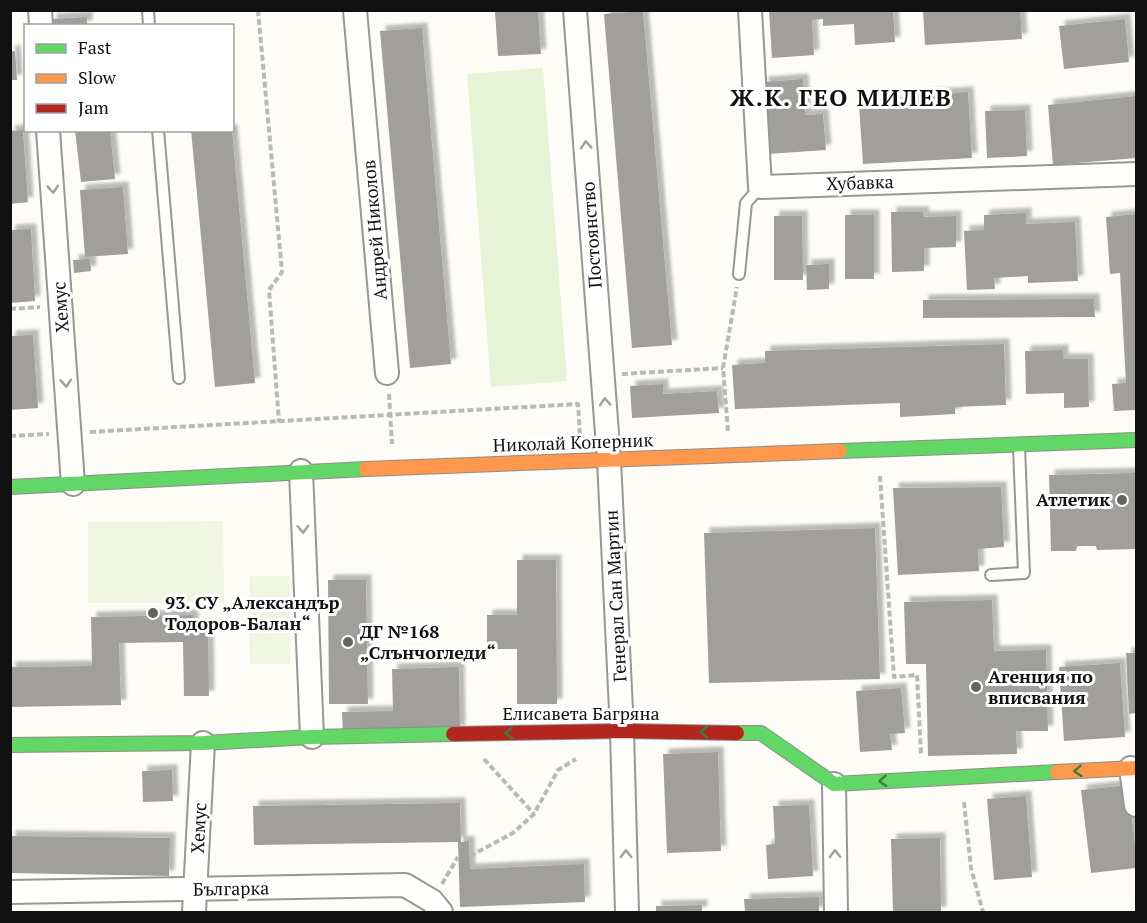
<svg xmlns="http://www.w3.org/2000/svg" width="1147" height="923" viewBox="0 0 1147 923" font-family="'PT Serif',serif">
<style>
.green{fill:#e7f3d7}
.pitch{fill:#f0f6e1}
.building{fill:#a19f9c;filter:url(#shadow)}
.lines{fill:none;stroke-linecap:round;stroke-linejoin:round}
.lane-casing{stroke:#979795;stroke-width:14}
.street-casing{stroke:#979795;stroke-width:26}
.fast-casing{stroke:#8e8d8b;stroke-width:16}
.slow-casing{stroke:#8e8d8b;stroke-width:16}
.jam-casing{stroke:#8e8d8b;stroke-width:16}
.path{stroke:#b9b9b8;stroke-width:4;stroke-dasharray:6 3;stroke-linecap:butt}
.lane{stroke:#fffffe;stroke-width:10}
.street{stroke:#fffffe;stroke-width:22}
.fast{stroke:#63d668;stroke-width:14}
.slow{stroke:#ff974d;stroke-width:14}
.jam{stroke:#b3261e;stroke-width:14}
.oneway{stroke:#a0a09f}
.oneway2{stroke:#3e7d41}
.poi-dot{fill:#646362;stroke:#fff;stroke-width:2}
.labels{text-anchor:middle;stroke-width:6;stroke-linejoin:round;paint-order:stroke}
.street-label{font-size:18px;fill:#111;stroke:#fff}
.poi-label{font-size:18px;font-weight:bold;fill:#111;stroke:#fff;text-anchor:start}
.district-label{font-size:24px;font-weight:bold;letter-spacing:1.5px;fill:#111;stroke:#fff}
</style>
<defs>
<filter id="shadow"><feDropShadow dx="5.5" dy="-5.5" stdDeviation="1.5" flood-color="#0004"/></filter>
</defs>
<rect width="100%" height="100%" fill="#fdfcf7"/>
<!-- green -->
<path class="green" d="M543 68 567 381 491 387 467 74Z"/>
<!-- pitch -->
<g class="pitch">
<path d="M223 521 224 603H88V522Z"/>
<rect x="250" y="576" width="40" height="88"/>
</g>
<!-- building -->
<g class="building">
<path d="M515 10H538L541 54 498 56 495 12Z"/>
<path d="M769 10H893L895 42 855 45 854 24 823 26V19L812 20 814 55 772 58Z"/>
<path d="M923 10H1020L1022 39 925 45Z"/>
<path d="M643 11 672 345 632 348 604 14Z"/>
<path d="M87 17V26H52L51 19Z"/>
<path d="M1125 19 1129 62 1064 69 1059 26Z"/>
<path d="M422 28 451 364 410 368 380 31Z"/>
<path d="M10 51H15L17 80H10Z"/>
<path d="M803 79 805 115 823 114 826 150 768 154 763 82Z"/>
<path d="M968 92 972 158 863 164 859 105 913 102 912 95Z"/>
<path d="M1136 96V158L1053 165 1048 105Z"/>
<path d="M1025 110 1027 156 987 158 985 111Z"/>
<path d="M23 130 28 202 10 204V131Z"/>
<path d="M75 130H110L115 179 81 182Z"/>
<path d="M191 130H232L255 383 215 387Z"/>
<path d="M123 187 128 254 85 257 80 190Z"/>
<path d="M891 212H923L924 217 956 216V247L924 248V271L892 272Z"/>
<path d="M1026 213V224L1075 222 1078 281 1028 283V276L994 278 995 289 967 290 964 231 984 230V215Z"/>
<path d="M1136 214V410L1114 411 1112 384 1126 383 1120 273 1110 274 1106 217Z"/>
<rect x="845" y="215" width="29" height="64"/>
<path d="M774 216H802L803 280H774Z"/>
<path d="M31 229 35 301 10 303V230Z"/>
<path d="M90 259 91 271 74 273 73 260Z"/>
<path d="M829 264V289L807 290 806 265Z"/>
<path d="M1094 299 1095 317 923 318V300Z"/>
<path d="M33 335 38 408 10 410V336Z"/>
<path d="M1004 344 1006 405 955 407V414L900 417V403L735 409 732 365 765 363V351Z"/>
<path d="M1063 350V359H1088L1089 407 1064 408V393L1026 394 1025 351Z"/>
<path d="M663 384V394L717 391 719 413 632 418 630 386Z"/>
<path d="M1136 473V549L1097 550 1096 546H1077L1076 551H1051L1049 475Z"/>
<path d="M1001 487 1004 547 978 549 979 571 898 575 893 488Z"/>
<path d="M875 528 880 679 709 683 704 533Z"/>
<path d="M517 560H556L557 704H517V649H487V615H517Z"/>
<path d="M328 580H366L368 704H329Z"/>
<path d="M992 600 994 651 1046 650 1048 731H1016L1017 754 928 756 926 664H906L904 602Z"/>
<path d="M193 615V626L208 625 209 696H184L183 642 119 643 121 705 10 707V667L92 666 91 617Z"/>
<path d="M1126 653H1136V713L1129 714Z"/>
<path d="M1120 663 1125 737 1064 741 1059 667Z"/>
<path d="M459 667 460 731 343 733 342 712 393 711 392 669Z"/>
<path d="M901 688 905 733 890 734 892 750 860 752 856 691Z"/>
<path d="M718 752 721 851 667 853 663 754Z"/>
<path d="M172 770 173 801 143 802 142 771Z"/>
<path d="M1128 785 1136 853V868L1091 873 1081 790Z"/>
<path d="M1026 796 1032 877 994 880 987 799Z"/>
<path d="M460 803 461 842 469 841 470 869 584 864 585 902 460 907 458 842 254 845 253 806Z"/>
<path d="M809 805 813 876 768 879 766 845 775 844 773 806Z"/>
<path d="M10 836 170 838 169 876 10 873Z"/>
<path d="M940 838 941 912H893L891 839Z"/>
<path d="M819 897V912H745L744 899Z"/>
<path d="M702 905V912H656V906Z"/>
</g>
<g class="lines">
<!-- lane casing -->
<g class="lane-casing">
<g id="lane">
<path d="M148 10 149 26"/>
<path d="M158 130 179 378"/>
<path d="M739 274 746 203 760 187"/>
<path d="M991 575 1024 573 1019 447"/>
</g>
</g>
<!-- street casing -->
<g class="street-casing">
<g id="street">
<path d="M40 10 41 26"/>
<path d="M355 10 387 373"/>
<path d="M575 10 609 460 622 731 627 912"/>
<path d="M750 10 760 187 1136 174"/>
<path d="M48 130 73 484"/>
<path d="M301 471 312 737"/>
<path d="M1131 768 1136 805"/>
<path d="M834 784 836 912"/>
<path d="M10 892 405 885 432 901 441 912"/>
<path d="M194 912 203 743"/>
</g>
</g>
<!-- fast casing -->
<g class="fast-casing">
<g id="fast">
<path d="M840 451 1136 440"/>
<path d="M10 487 366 469"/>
<path d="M737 733H761L834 784 1057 772"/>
<path d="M10 745 203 743 312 737 453 734"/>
</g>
</g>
<!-- slow casing -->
<g class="slow-casing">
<g id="slow">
<path d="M366 469 840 451"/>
<path d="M1057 772 1136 768"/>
</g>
</g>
<!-- jam casing -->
<g class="jam-casing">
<path id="jam" d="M453 734 622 731 737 733"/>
</g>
<!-- path -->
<g class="path">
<path d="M258 10 282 272 269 290 279 422"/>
<path d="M10 309 40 307"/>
<path d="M622 374 723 368"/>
<path d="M389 394 392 444"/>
<path d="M728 431 723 368 737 287"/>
<path d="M90 432 578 404 580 435"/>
<path d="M10 436 49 434"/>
<path d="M880 476 894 677 917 675 921 754"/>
<path d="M484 759 534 814"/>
<path d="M964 802 971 868 983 912"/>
<path d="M470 856 513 833 534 814 558 770 576 759"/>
<path d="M442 884 458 857"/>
</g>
<!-- lane -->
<use href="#lane" class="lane"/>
<!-- street -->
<use href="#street" class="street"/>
<!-- fast -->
<use href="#fast" class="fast"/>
<!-- slow -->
<use href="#slow" class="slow"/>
<!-- jam -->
<use href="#jam" class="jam"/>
</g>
<!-- one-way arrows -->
<defs><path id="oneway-chevron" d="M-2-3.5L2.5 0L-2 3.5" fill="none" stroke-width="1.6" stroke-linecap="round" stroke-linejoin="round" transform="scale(1.5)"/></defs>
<g class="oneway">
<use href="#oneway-chevron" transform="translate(586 145) rotate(-94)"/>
<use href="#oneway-chevron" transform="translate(53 189) rotate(86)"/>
<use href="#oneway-chevron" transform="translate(66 383) rotate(86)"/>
<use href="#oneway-chevron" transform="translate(605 402) rotate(-94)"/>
<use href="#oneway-chevron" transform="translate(303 529) rotate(88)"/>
<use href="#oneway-chevron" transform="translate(626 854) rotate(-91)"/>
<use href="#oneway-chevron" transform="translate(835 854) rotate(-91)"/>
</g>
<g class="oneway2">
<use href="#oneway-chevron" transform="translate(704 732) rotate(-179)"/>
<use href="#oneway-chevron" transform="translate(509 733) rotate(179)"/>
<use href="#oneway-chevron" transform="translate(1078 771) rotate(177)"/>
<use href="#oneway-chevron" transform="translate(883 781) rotate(177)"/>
</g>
<!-- markers -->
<g class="poi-dot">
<circle cx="1122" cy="500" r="6"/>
<circle cx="153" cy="613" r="6"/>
<circle cx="348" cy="642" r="6"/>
<circle cx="976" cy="687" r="6"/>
</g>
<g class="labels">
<!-- street labels -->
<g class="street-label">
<text transform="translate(860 183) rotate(-2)" y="6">Хубавка</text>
<text transform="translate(375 230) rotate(-95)" y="6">Андрей Николов</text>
<text transform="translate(592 235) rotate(-94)" y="6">Постоянство</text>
<text transform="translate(61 307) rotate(-94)" y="6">Хемус</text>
<text transform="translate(573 443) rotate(-2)" y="6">Николай Коперник</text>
<text transform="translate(616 596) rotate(-93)" y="6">Генерал Сан Мартин</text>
<text x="581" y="720">Елисавета Багряна</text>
<text transform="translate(199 828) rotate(-87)" y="6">Хемус</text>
<text transform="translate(231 889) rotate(-1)" y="6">Българка</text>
</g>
<!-- poi labels -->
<g class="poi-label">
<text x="1110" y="506" text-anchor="end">Атлетик</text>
<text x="165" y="609">93. СУ „Александър<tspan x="165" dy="21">Тодоров-Балан“</tspan></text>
<text x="360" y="638">ДГ №168<tspan x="360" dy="21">„Слънчогледи“</tspan></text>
<text x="988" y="683">Агенция по<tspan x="988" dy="21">вписвания</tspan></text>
</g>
<!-- district labels -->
<g class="district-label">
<text x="841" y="106">Ж.К. ГЕО МИЛЕВ</text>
</g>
</g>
<!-- border -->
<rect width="1147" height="923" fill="none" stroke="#111111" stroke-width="24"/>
<!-- legend -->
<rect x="24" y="24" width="210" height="108" fill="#ffffff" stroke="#a0a0a0" stroke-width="1.5"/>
<rect x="36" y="44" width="30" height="9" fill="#63d668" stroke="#a0a0a0" stroke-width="1.5"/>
<text x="78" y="54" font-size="18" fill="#111111">Fast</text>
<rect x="36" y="74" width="30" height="9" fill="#ff974d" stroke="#a0a0a0" stroke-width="1.5"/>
<text x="78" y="84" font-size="18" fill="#111111">Slow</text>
<rect x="36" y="104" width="30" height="9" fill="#b3261e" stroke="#a0a0a0" stroke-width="1.5"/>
<text x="78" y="114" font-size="18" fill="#111111">Jam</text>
</svg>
